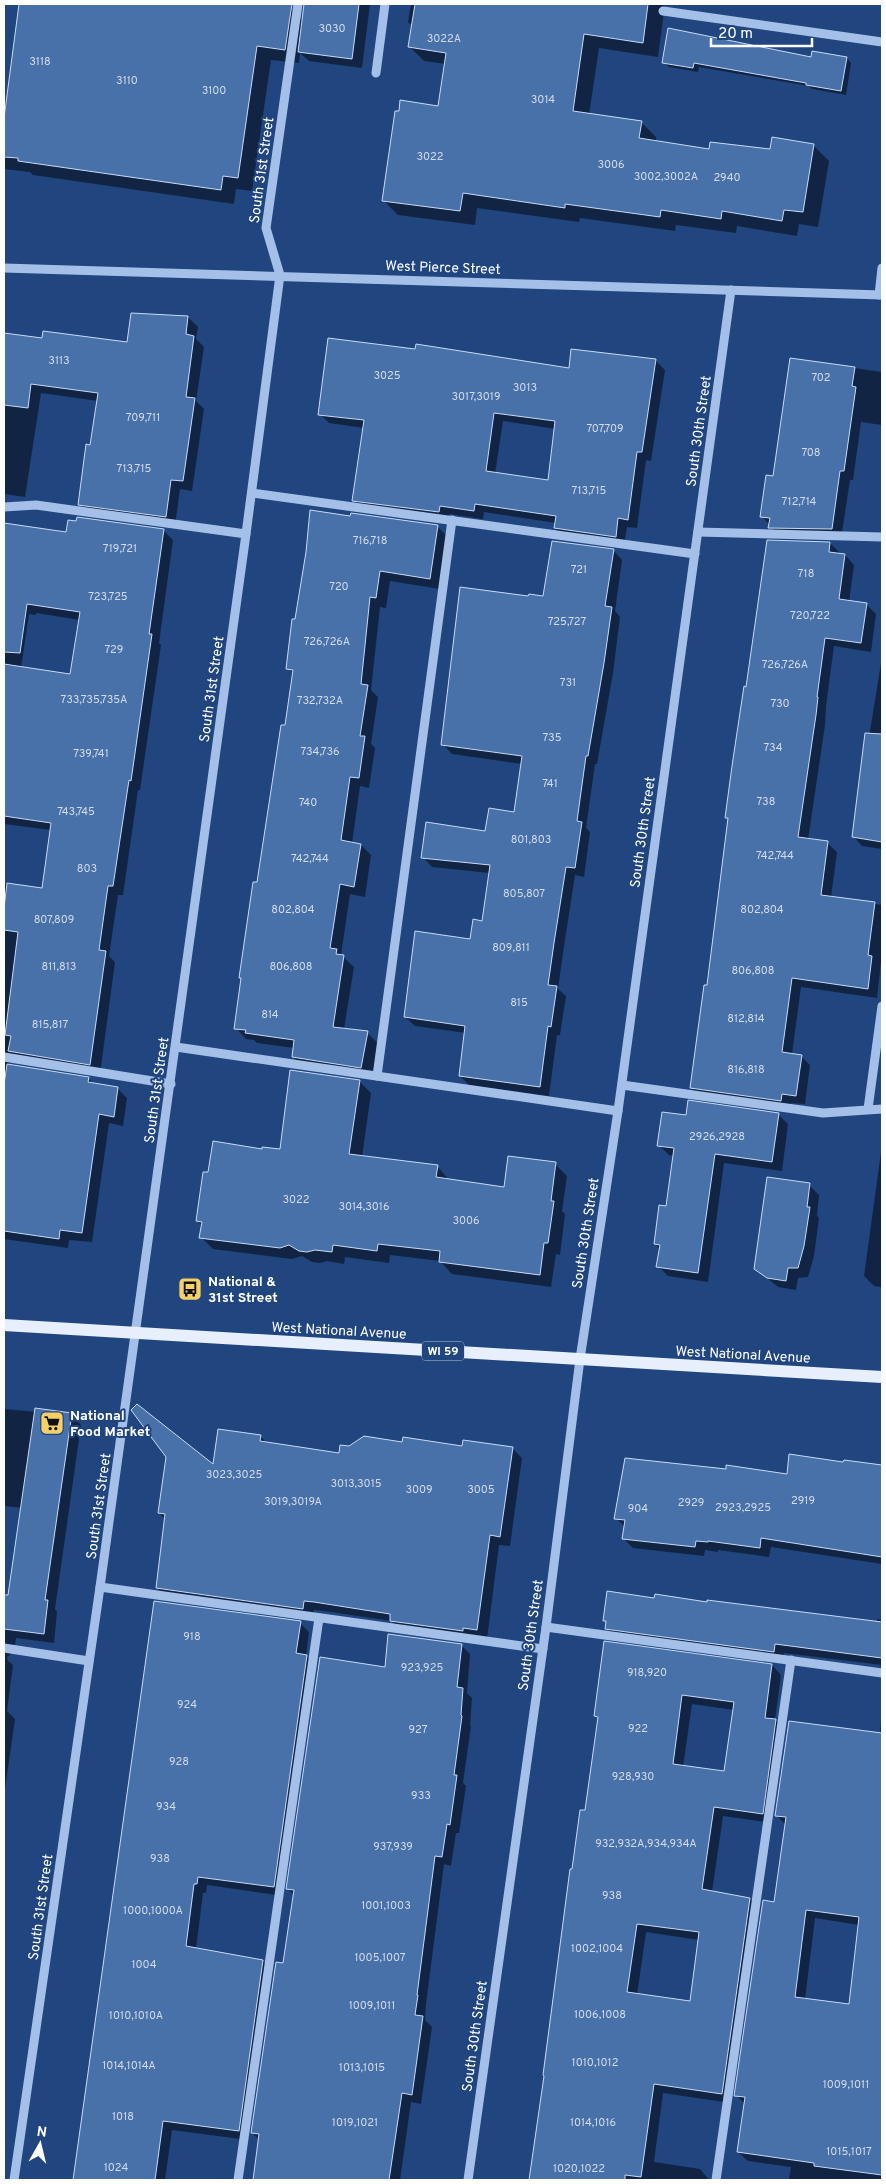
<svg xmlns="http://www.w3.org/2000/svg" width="886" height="2184" viewBox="0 0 886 2184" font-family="Overpass,sans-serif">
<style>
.shadow{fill:#0007;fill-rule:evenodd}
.building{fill:#4870a9;stroke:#c8dbf6;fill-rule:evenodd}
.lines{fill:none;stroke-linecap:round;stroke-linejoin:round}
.minor{stroke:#a4c0e8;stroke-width:9}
.major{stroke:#e7effd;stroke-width:12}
.labels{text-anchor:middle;stroke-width:4;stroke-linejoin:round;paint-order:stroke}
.number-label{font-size:11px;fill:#d1dbea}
.shield{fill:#20457f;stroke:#bcc7d9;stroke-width:1}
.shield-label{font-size:12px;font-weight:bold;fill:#fff}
.street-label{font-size:14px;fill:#fff;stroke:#20457f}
.poi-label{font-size:14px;font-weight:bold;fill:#fff;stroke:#20457f;text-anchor:start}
</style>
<rect width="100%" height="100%" fill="#20457f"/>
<!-- shadow -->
<g class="shadow">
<path d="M21 4H263L291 8 303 21 312 11 313 4H370L362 68 309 61 300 53 299 63 271 60 252 191 236 189 234 204 33 175 30 172 4 169V102H7Z"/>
<path d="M411 4H665L658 57 599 48 589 115 641 122 656 137V142L710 150 771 151 814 146 829 161 818 227 799 224 797 236 737 226 736 233 676 225 675 231 580 218 579 222 477 208 475 225 398 215 383 200 440 107 446 64 424 61 409 46 412 26 408 22Z"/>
<path d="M847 58 851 63 846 95 812 89 809 86 699 67 698 72 669 67 664 62Z"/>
<path d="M132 315 188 317 198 327 196 339 204 347 196 401 204 409 192 491 180 489 175 526 90 514 80 504 98 401 41 393 25 497 4 494V334L43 339 128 343Z"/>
<path d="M572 350 656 361 665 370 651 461 646 460 637 528 627 527 624 545 564 537 555 528 556 523 484 512 483 519 449 514 448 521 363 509 354 500 364 428 329 423 320 414 570 369ZM503 421 556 429 549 481 495 474Z"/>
<path d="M792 359 882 372V425L861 422 853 480H850L841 539 779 537 762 516 774 477Z"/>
<path d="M351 517 437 526 448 537 440 589 390 581 386 608 380 607 371 690 378 697 371 744 375 748 369 788 360 786 352 843 361 845 371 855 365 897 350 894 341 955 354 967 344 1029 367 1033 378 1043 372 1078 304 1068 293 1057 294 1048 257 1043 254 1040 246 1039 236 1028 242 980 240 977 294 674 288 668 296 620Z"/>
<path d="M4 525 67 534 163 530 173 540 159 643 161 645 140 790H138L123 895H118L109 956 115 962 100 1074 9 1062 8 1065 88 1078 94 1084 117 1088 127 1098 123 1126 109 1123 92 1242 69 1240 68 1248 4 1239V884L43 889 51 830 4 824ZM36 613 80 620 71 676 21 668 29 614 36 615Z"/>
<path d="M830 543 839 552V555H845L854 565 849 602 866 604 876 614 871 652 834 646 826 706 825 725 808 840 827 843 837 852 831 897 882 905V953L877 998 801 987 792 1054 801 1056 810 1065 805 1104 791 1103 790 1109 700 1097 691 1088 708 986 729 820 727 818 747 688Z"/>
<path d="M613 550 622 560 615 611 620 617 613 673 597 764H595L586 828 590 832 584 877 575 875 563 953 558 989 566 996 560 1035H557L549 1096 469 1085 460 1076 466 1033 415 1026 405 1017 471 940 483 922 490 873 432 867 423 857 486 832 515 813 522 764 452 754 443 744 529 597 545 598Z"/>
<path d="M882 657V849L862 846 853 836Z"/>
<path d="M359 1081 371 1093 362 1157 437 1166 449 1180 505 1188 555 1164 567 1176 562 1211 565 1214 560 1255 556 1254 551 1287 452 1274 440 1261 390 1255 389 1263 345 1257 344 1264 327 1261 320 1263 312 1262 302 1256 292 1259 213 1249 201 1237 203 1226 197 1221 209 1174 263 1150H281Z"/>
<path d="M778 1114 788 1124 782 1171 724 1163 708 1282 668 1276 658 1266 660 1249 655 1244 667 1208 674 1156 669 1155 659 1145 687 1116Z"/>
<path d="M882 1145V1287L874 1286 864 1276Z"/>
<path d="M809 1185 819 1195 817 1216 819 1218 814 1256 808 1277 798 1278 796 1290 778 1287 755 1268Z"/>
<path d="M4 1409 71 1415 81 1425 55 1609 57 1612 54 1643 16 1638 14 1652 7 1657 8 1661 13 1665 7 1711 15 1719 4 1796V1596L10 1597 23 1508 4 1506Z"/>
<path d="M260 1436 267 1443 340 1454 349 1447 403 1443 463 1448H512L522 1458 510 1546 499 1545 487 1639 401 1631 392 1621 324 1611 314 1610 312 1618 167 1598 157 1588 165 1519 159 1513 214 1466Z"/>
<path d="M845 1461 882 1466V1564L771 1547 769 1557 718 1550V1552L705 1550 704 1556 633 1548 623 1538 625 1527 616 1518 788 1475 844 1463Z"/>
<path d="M655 1599 818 1616V1614L877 1622V1619L882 1620V1665L784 1653 783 1661 616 1638 607 1628V1624L604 1620Z"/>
<path d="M300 1623 309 1632 306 1656 316 1665 283 1896 207 1885 206 1893H203L196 1949 263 1961 272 1970 248 2140 172 2130 165 2180H74L116 1886Z"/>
<path d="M461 1645 470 1654 467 1693 472 1698 470 1725 471 1726 463 1783 466 1786 459 1833H456L451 1866 444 1864 426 2004 425 2020 432 2027 421 2104 411 2102 400 2180H254L260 2140 252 2133 284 1965 294 1895 288 1889 386 1669Z"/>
<path d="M772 1665 781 1675 775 1720 785 1730 772 1823 723 1816 712 1892 750 1899 759 1909 731 2103 663 2093 654 2162 700 2169 709 2180H530L573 1870 586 1812 599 1719 595 1716ZM692 1704 734 1710 725 1772 683 1767ZM646 1932 699 1940 691 2003 637 1995Z"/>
<path d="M882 1709V2180H789L791 2167 748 2161 738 2152 745 2104 736 2095 775 1904 786 1825 776 1815 880 1734ZM815 1918 859 1925 850 2006 805 1999Z"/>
</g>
<!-- building -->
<g class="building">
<path d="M19 4H292L285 50 257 46 238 178 223 176 221 190 18 161V158L4 157V118Z"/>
<path d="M304 4H359L352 59 298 52Z"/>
<path d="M415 4H648L643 43 584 34 573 111 642 121 639 138 709 149 710 142 770 149 772 137 814 144 803 212 784 210 782 221 722 211 721 219 661 210 660 217 565 204V208L463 193 460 211 382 201 395 111H399L400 100 438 106 446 53 408 47Z"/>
<path d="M668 28 811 57 812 51 847 57 841 91 806 85V83L694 63 693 68 662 63Z"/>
<path d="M131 313 188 316 186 334 194 336 186 397 195 398 183 481 171 480 166 517 78 505 86 444 90 445 98 393 31 384 28 408 4 405V333L42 338 43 331 127 342Z"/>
<path d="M328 338 415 349 416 344 569 368 571 349 656 359 642 452H637L628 520 618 518 616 537 554 528 556 516 475 504 474 511 440 506 439 512 352 501 364 420 318 415ZM494 413 555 421 548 480 486 471Z"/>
<path d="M790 358 855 367 852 386 856 387 844 471H840L832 529 768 528 770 518 760 517 766 475 773 476Z"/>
<path d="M310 510 350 516 351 513 438 525 430 579 380 571 376 598 370 597 361 684 368 685 360 736H365L359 778 350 777 341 840 361 844 354 887 340 884 330 948 337 949 336 954 344 955 333 1027 368 1031 361 1068 292 1057 294 1040 245 1033 246 1030 234 1029 241 978H239L253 882H257L281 725H285L293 670 286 669 292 619H295L306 552Z"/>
<path d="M77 517 164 529 149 634H152L131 781 129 780 113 886H108L99 950 106 951 90 1065 8 1051 11 1036 5 1035 18 932 4 930V908L7 883 42 888 51 823 4 816V664L70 674 80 612 27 604 20 653 4 652V523L66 532 68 520 76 521Z"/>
<path d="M767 540 830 542 829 552 845 554 839 599 867 603 861 643 825 638 817 697H818L816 715 798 837 828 841 821 895 875 902 868 955 872 956 868 989 792 978 782 1052 802 1055 796 1096 782 1094 781 1101 690 1088 704 985H707L728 818H725L732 766 744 686 746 687Z"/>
<path d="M552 541 614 549 605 606 612 607 604 663 588 756H586L577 821 582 822 575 868 566 867 554 943 548 985 557 986 551 1027 548 1026 540 1087 459 1076 465 1026 404 1017 415 931 470 939 473 919 482 921 490 865 421 858 426 822 485 831 489 808 514 812 522 756 441 745 460 587 528 596 529 594 543 596Z"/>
<path d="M865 733 882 734V842L852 837Z"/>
<path d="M7 1064 89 1077 88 1082 118 1087 114 1117 99 1114 82 1233 60 1230 59 1239 4 1231V1085Z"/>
<path d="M290 1070 360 1080 349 1154 438 1165 436 1177 504 1187 508 1156 556 1162 551 1201H554L548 1243H544L540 1275 439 1262 440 1251 378 1244 377 1251 333 1245 332 1252 315 1250 307 1252 299 1251 289 1245 280 1248 199 1238 202 1222 196 1221 203 1172H208L213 1141 262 1149V1147L280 1149Z"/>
<path d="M688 1100 779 1113 772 1162 715 1154 698 1273 656 1267 660 1245 654 1244 659 1205 666 1206 674 1148 657 1146 662 1112 686 1115Z"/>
<path d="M767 1177 810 1183 807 1207H810L804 1246 798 1268H788L786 1281 767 1278 754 1269Z"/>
<path d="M137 1404 213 1464 218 1429 261 1435 260 1441 339 1453 340 1445 349 1446 364 1436 402 1442 403 1437 462 1446 463 1440 513 1447 500 1537 490 1535 477 1630 463 1628V1631L390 1621V1614L314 1602 304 1601 303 1609 156 1588 165 1514 158 1513 166 1457 131 1410Z"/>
<path d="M35 1408 72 1413 45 1600H48L44 1634 4 1629V1595H8Z"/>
<path d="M789 1454 843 1462 844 1460 882 1465V1557L761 1538 760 1548 708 1541V1542L696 1541 695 1547 622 1539 625 1520 614 1519 625 1458 726 1469V1465L787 1474Z"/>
<path d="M607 1591 654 1598 655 1594 707 1602V1600L882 1622V1658L775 1644 774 1652 605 1629 606 1621H603Z"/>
<path d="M154 1601 301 1621 296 1653 307 1655 274 1887 198 1877 197 1884H194L186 1946 263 1960 239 2131 163 2121 155 2180H73Z"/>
<path d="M388 1634 462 1644 457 1687 463 1688 461 1715 462 1716 454 1775H457L450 1825 447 1824 442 1857 435 1856 417 1995H418L415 2015 423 2016 412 2095 402 2093 389 2180H253L259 2134 251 2133 276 1962 283 1963 290 1916 294 1890 286 1889 320 1657 385 1667Z"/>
<path d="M604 1641 772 1664 765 1718 776 1719 763 1814 714 1807 702 1889 750 1898 722 2094 654 2084 641 2177 625 2175V2180H529L544 2076 543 2075 570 1869H572L580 1810H585L598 1717 594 1716ZM682 1695 734 1702 724 1771 673 1764ZM637 1924 699 1932 690 2001 627 1992Z"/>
<path d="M789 1721 882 1733V2175L814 2166V2163L737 2152 745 2097 734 2096 763 1900 774 1902 786 1817 775 1816ZM806 1910 859 1917 849 2004 795 1997Z"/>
</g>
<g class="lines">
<!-- minor -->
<g class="minor">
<path d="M663 11 882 42"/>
<path d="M376 73 385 4"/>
<path d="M4 268 882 295"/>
<path d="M879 295 882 268"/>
<path d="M252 493 695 554"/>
<path d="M4 507 36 505 246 534"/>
<path d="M698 532 882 537"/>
<path d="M176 1047 618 1111"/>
<path d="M4 1057 171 1084"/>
<path d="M377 1076 452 520"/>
<path d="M622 1085 823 1113 882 1109"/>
<path d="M868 1109 882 1006"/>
<path d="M100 1587 543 1649"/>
<path d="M546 1627 882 1673"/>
<path d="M4 1648 89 1661"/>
<path d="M14 2180 100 1587 246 534 280 275 266 228 298 4"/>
<path d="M238 2180 319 1618"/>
<path d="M468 2180 546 1627 580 1359 618 1111 731 290"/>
<path d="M716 2180 791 1660"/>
</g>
<!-- major -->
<path class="major" d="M4 1325 882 1377"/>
</g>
<!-- icons -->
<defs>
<g id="bus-square" transform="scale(1.25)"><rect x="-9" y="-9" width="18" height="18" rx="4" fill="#f5d165" stroke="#20457f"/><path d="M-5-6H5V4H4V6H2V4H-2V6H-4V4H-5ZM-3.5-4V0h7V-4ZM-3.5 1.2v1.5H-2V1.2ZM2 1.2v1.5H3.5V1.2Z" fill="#111"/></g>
<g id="supermarket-square" transform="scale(1.25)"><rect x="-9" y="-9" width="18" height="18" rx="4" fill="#f5d165" stroke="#20457f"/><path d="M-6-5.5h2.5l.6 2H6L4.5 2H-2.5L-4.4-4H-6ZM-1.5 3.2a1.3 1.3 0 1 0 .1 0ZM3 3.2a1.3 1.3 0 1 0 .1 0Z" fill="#111"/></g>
</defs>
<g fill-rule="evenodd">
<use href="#bus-square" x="190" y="1289"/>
<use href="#supermarket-square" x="52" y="1423"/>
</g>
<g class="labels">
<!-- number labels -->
<g class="number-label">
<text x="332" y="32">3030</text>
<text x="444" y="42">3022A</text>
<text x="40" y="65">3118</text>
<text x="127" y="84">3110</text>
<text x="214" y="94">3100</text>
<text x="543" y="103">3014</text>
<text x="430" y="160">3022</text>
<text x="611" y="168">3006</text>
<text x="666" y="180">3002,3002A</text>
<text x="727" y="181">2940</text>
<text x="59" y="364">3113</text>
<text x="387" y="379">3025</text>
<text x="821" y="381">702</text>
<text x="525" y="391">3013</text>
<text x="476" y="400">3017,3019</text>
<text x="143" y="421">709,711</text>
<text x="605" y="432">707,709</text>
<text x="811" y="456">708</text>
<text x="134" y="472">713,715</text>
<text x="589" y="494">713,715</text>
<text x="799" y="505">712,714</text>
<text x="370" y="544">716,718</text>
<text x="120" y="552">719,721</text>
<text x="579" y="573">721</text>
<text x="806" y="577">718</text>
<text x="339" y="590">720</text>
<text x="108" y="600">723,725</text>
<text x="810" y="619">720,722</text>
<text x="567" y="625">725,727</text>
<text x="327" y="645">726,726A</text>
<text x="114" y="653">729</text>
<text x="785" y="668">726,726A</text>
<text x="568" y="686">731</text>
<text x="94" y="703">733,735,735A</text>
<text x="320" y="704">732,732A</text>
<text x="780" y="707">730</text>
<text x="552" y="741">735</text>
<text x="773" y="751">734</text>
<text x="320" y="755">734,736</text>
<text x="91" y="757">739,741</text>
<text x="550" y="787">741</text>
<text x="766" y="805">738</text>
<text x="308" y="806">740</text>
<text x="76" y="815">743,745</text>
<text x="531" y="843">801,803</text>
<text x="775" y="859">742,744</text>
<text x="310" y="862">742,744</text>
<text x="87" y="872">803</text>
<text x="524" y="897">805,807</text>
<text x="293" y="913">802,804</text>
<text x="762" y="913">802,804</text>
<text x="54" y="923">807,809</text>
<text x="511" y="951">809,811</text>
<text x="59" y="970">811,813</text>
<text x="291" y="970">806,808</text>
<text x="753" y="974">806,808</text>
<text x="519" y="1006">815</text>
<text x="270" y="1018">814</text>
<text x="746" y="1022">812,814</text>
<text x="50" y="1028">815,817</text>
<text x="746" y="1073">816,818</text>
<text x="717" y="1140">2926,2928</text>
<text x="296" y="1203">3022</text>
<text x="364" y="1210">3014,3016</text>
<text x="466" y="1224">3006</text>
<text x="234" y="1478">3023,3025</text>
<text x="356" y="1487">3013,3015</text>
<text x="419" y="1493">3009</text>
<text x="481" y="1493">3005</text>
<text x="803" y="1504">2919</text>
<text x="293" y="1505">3019,3019A</text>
<text x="691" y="1506">2929</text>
<text x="743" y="1511">2923,2925</text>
<text x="638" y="1512">904</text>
<text x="192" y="1640">918</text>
<text x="422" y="1671">923,925</text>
<text x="647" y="1676">918,920</text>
<text x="187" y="1708">924</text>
<text x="638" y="1732">922</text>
<text x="418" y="1733">927</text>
<text x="179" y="1765">928</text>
<text x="633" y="1780">928,930</text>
<text x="421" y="1799">933</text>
<text x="166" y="1810">934</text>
<text x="646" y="1847">932,932A,934,934A</text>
<text x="393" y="1850">937,939</text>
<text x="160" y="1862">938</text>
<text x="612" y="1899">938</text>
<text x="386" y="1909">1001,1003</text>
<text x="153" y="1914">1000,1000A</text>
<text x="597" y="1952">1002,1004</text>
<text x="380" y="1961">1005,1007</text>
<text x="144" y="1968">1004</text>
<text x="372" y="2009">1009,1011</text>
<text x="600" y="2018">1006,1008</text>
<text x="136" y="2019">1010,1010A</text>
<text x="595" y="2066">1010,1012</text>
<text x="129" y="2069">1014,1014A</text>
<text x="362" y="2071">1013,1015</text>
<text x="846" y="2088">1009,1011</text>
<text x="123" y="2120">1018</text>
<text x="355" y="2126">1019,1021</text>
<text x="593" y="2126">1014,1016</text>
<text x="849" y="2155">1015,1017</text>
<text x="116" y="2171">1024</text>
<text x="579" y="2172">1020,1022</text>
</g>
<!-- shield labels -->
<rect class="shield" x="422" y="1341.5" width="42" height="19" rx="4"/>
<g class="shield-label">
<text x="443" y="1355">WI 59</text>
</g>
<!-- street labels -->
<g class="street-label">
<text transform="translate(261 170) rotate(-82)" y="5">South 31st Street</text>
<text transform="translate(443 267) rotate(2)" y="5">West Pierce Street</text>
<text transform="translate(698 431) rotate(-82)" y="5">South 30th Street</text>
<text transform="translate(211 689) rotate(-82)" y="5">South 31st Street</text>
<text transform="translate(642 832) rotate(-82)" y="5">South 30th Street</text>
<text transform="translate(156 1090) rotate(-82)" y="5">South 31st Street</text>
<text transform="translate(585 1233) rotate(-81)" y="5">South 30th Street</text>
<text transform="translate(339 1330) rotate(3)" y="5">West National Avenue</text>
<text transform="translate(743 1354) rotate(3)" y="5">West National Avenue</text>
<text transform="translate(98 1506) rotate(-82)" y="5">South 31st Street</text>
<text transform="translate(530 1635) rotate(-82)" y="5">South 30th Street</text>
<text transform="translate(40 1907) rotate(-82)" y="5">South 31st Street</text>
<text transform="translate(474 2036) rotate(-82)" y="5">South 30th Street</text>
</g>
<!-- poi labels -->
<g class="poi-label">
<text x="208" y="1286">National &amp;<tspan x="208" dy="16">31st Street</tspan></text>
<text x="70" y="1420">National<tspan x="70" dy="16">Food Market</tspan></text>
</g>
</g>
<!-- border -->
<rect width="886" height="2184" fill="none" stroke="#ffffff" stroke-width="10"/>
<!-- north arrow -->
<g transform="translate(40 2144) rotate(8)" stroke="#20457f" stroke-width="4" paint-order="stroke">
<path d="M0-4L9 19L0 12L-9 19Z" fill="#ffffff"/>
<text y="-8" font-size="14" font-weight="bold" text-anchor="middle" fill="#ffffff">N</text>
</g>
<!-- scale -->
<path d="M711 38v8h101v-8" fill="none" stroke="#ffffff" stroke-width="2.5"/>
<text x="718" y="38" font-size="15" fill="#ffffff" stroke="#20457f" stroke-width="4" paint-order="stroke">20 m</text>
</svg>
